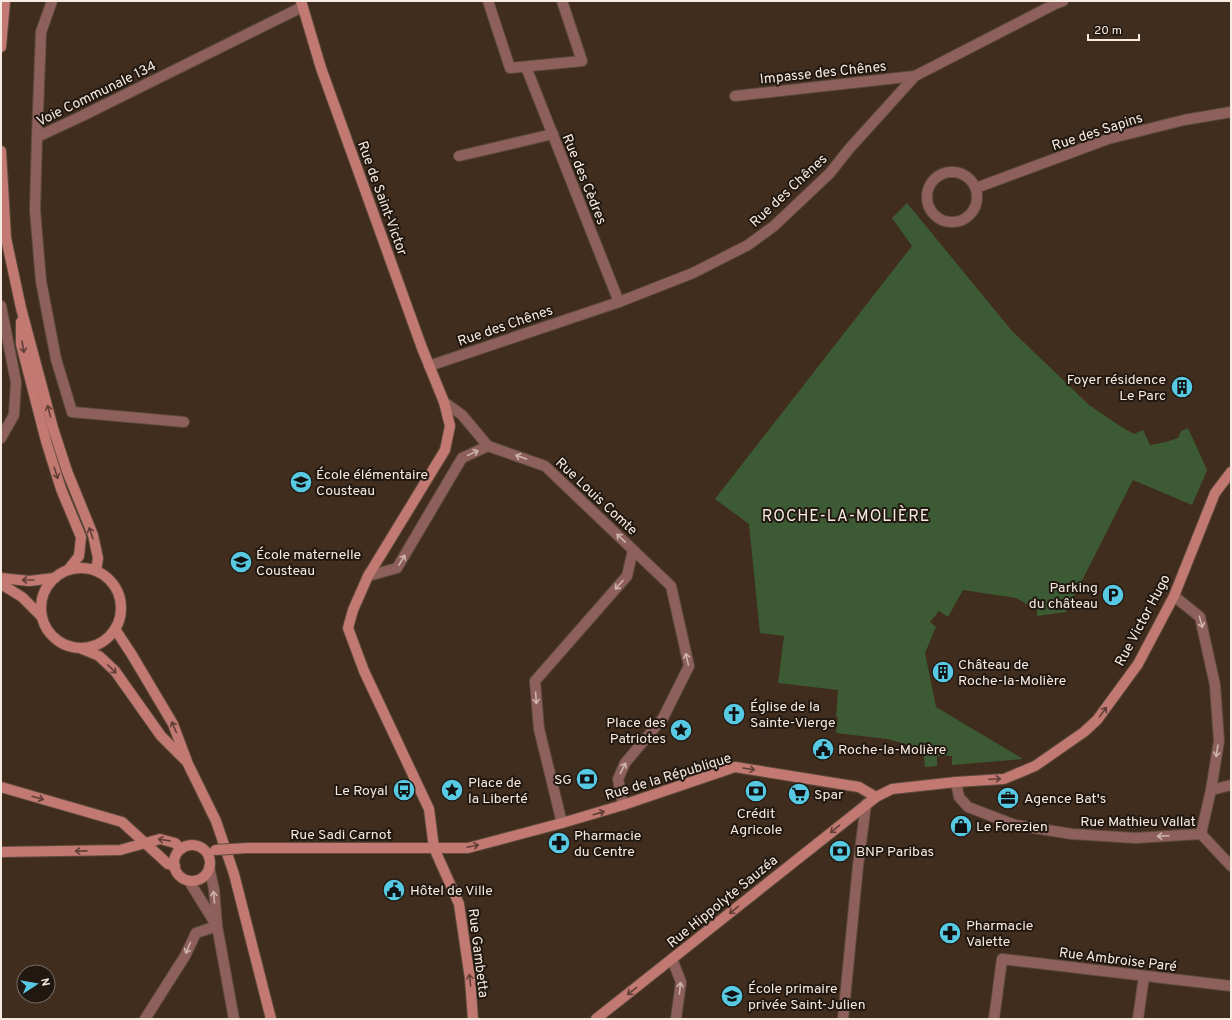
<svg xmlns="http://www.w3.org/2000/svg" width="1232" height="1020" viewBox="0 0 1232 1020" font-family="Overpass,sans-serif">
<style>
.green{fill:#3c5b34}
.lines{fill:none;stroke-linecap:round;stroke-linejoin:round}
.street-casing{stroke:#5e4b3c;stroke-width:12}
.secondary-casing{stroke:#5e4b3c;stroke-width:12}
.street{stroke:#8e605c;stroke-width:10}
.secondary{stroke:#c17972;stroke-width:10}
.secondary-bridge-casing{stroke:#5e4b3c;stroke-width:12;stroke-linecap:butt}
.secondary-bridge{stroke:#c17972;stroke-width:10}
.oneway{stroke:#613f38}
.oneway2{stroke:#cdb3ab}
.labels{text-anchor:middle;stroke-width:4;stroke-linejoin:round;paint-order:stroke}
.street-label{font-size:14px;fill:#f7eae0;stroke:#211811}
.poi-label{font-size:14px;fill:#f7eae0;stroke:#211811;text-anchor:start}
.quarter-label{font-size:16px;letter-spacing:1px;fill:#f7eae0;stroke:#211811}
</style>
<rect width="100%" height="100%" fill="#412d1d"/>
<!-- green -->
<path class="green" d="M907 203 1012 331 1089 405 1120 426 1134 434 1143 430 1150 445 1166 442 1178 438 1181 431 1188 428 1207 470 1205 475 1192 505 1133 480 1066 612 1037 616V610L1016 598 963 590 948 617 939 611 930 622 936 627 925 653 936 707 1023 759 952 765V756H937V766L925 767 923 749H913V746L887 739 836 733 838 717H836L838 690 778 683 784 636 760 633 749 524 715 499 912 246 892 218Z"/>
<g class="lines">
<!-- street casing -->
<g class="street-casing">
<g id="street">
<path d="M488 1 510 68 582 61 562 1"/>
<path d="M526 67 619 302"/>
<path d="M735 96 915 76"/>
<path d="M37 137 41 32 52 1"/>
<path d="M459 156 553 134"/>
<circle cx="952" cy="197" r="25"/>
<path d="M976 188 1108 139 1184 120 1231 112"/>
<path d="M1 306 16 382 14 415 1 438"/>
<path d="M429 366 619 302 693 273 748 245 774 226 830 173 849 149 915 76 1055 4 1063 1"/>
<path d="M444 402 462 415 488 446 545 466 671 586 689 666 663 718 625 763 618 779 623 805"/>
<path d="M184 422 72 412 56 359 41 281 35 210 37 137 82 116 302 7"/>
<path d="M368 576 397 568 462 458 488 446"/>
<path d="M1174 596 1200 617 1215 685 1219 741 1211 790 1201 834"/>
<path d="M956 782 959 797 968 807 1015 825 1072 834 1135 838 1201 834"/>
<path d="M1211 790 1231 785"/>
<path d="M562 823 539 729 535 681 627 576 633 550"/>
<path d="M1201 834 1231 866"/>
<path d="M209 867 214 889 217 926 234 1019"/>
<path d="M189 881 215 923"/>
<path d="M672 959 681 982 676 1019"/>
<path d="M145 1019 185 956 196 933 217 926"/>
<path d="M843 1019 858 866 866 804"/>
<path d="M994 1019 1002 959 1231 986"/>
<path d="M1138 1019 1144 976"/>
</g>
</g>
<!-- secondary casing -->
<g class="secondary-casing">
<g id="secondary">
<path d="M301 1 321 68 422 348 444 402 450 426 445 450 368 576 353 610 348 628 364 671 429 809 434 848 459 904 470 979 473 1019"/>
<path d="M1 47 5 1"/>
<path d="M1 151 6 238 21 308 53 428 67 471 93 535 98 558 96 571"/>
<path d="M21 322V344L46 441 61 489 81 537 79 556 68 570"/>
<circle cx="81" cy="608" r="40"/>
<path d="M1 578 29 581 55 578"/>
<path d="M1 584 22 597 42 617"/>
<path d="M115 629 132 655 173 724 188 764 216 821 234 874 271 1019"/>
<path d="M82 649 99 656 115 671 161 736 185 760"/>
<path d="M1 787 122 822 168 864 175 866"/>
<circle cx="192" cy="863" r="18"/>
<path d="M247 848H468L562 823 623 805 735 767 859 787 876 797"/>
<path d="M1 852 120 850 160 839 175 843 181 849"/>
<path d="M596 1019 876 797 892 789 956 782 1004 779 1035 766 1084 732 1097 720 1138 664 1174 596 1215 493 1231 472"/>
</g>
</g>
<!-- street -->
<use href="#street" class="street"/>
<!-- secondary -->
<use href="#secondary" class="secondary"/>
<!-- secondary-bridge casing -->
<g class="secondary-bridge-casing">
<path id="secondary-bridge" d="M215 850 247 848"/>
</g>
<!-- secondary-bridge -->
<use href="#secondary-bridge" class="secondary-bridge"/>
</g>
<!-- one-way arrows -->
<defs><path id="oneway-shaft" d="M-6 0H5M1.5-3L5.5 0L1.5 3" fill="none" stroke-width="1.6" stroke-linecap="round" stroke-linejoin="round"/></defs>
<g class="oneway">
<use href="#oneway-shaft" transform="translate(23 347) rotate(80)"/>
<use href="#oneway-shaft" transform="translate(49 411) rotate(-104)"/>
<use href="#oneway-shaft" transform="translate(56 473) rotate(72)"/>
<use href="#oneway-shaft" transform="translate(91 533) rotate(-109)"/>
<use href="#oneway-shaft" transform="translate(28 580) rotate(180)"/>
<use href="#oneway-shaft" transform="translate(112 669) rotate(45)"/>
<use href="#oneway-shaft" transform="translate(1103 712) rotate(-54)"/>
<use href="#oneway-shaft" transform="translate(174 727) rotate(-113)"/>
<use href="#oneway-shaft" transform="translate(749 769) rotate(9)"/>
<use href="#oneway-shaft" transform="translate(995 779) rotate(-3)"/>
<use href="#oneway-shaft" transform="translate(38 798) rotate(16)"/>
<use href="#oneway-shaft" transform="translate(599 813) rotate(-16)"/>
<use href="#oneway-shaft" transform="translate(835 829) rotate(141)"/>
<use href="#oneway-shaft" transform="translate(164 840) rotate(-172)"/>
<use href="#oneway-shaft" transform="translate(473 846) rotate(-12)"/>
<use href="#oneway-shaft" transform="translate(81 851) rotate(179)"/>
<use href="#oneway-shaft" transform="translate(734 910) rotate(141)"/>
<use href="#oneway-shaft" transform="translate(470 980) rotate(-96)"/>
<use href="#oneway-shaft" transform="translate(632 991) rotate(142)"/>
</g>
<g class="oneway2">
<use href="#oneway-shaft" transform="translate(473 453) rotate(-25)"/>
<use href="#oneway-shaft" transform="translate(521 457) rotate(-161)"/>
<use href="#oneway-shaft" transform="translate(621 538) rotate(-136)"/>
<use href="#oneway-shaft" transform="translate(402 560) rotate(-59)"/>
<use href="#oneway-shaft" transform="translate(619 585) rotate(132)"/>
<use href="#oneway-shaft" transform="translate(1201 622) rotate(74)"/>
<use href="#oneway-shaft" transform="translate(687 659) rotate(-103)"/>
<use href="#oneway-shaft" transform="translate(536 698) rotate(86)"/>
<use href="#oneway-shaft" transform="translate(1217 751) rotate(99)"/>
<use href="#oneway-shaft" transform="translate(623 768) rotate(-63)"/>
<use href="#oneway-shaft" transform="translate(1163 836) rotate(177)"/>
<use href="#oneway-shaft" transform="translate(214 897) rotate(-95)"/>
<use href="#oneway-shaft" transform="translate(188 948) rotate(113)"/>
<use href="#oneway-shaft" transform="translate(680 988) rotate(-84)"/>
</g>
<!-- icons -->
<defs>
<g id="building-disc" transform="scale(1.15)"><circle r="9.5" fill="#57c9e2" stroke="#211811"/><path d="M-4-6H4V6H1V3H-1V6H-4ZM-2.5-4.3h1.7v1.8h-1.7ZM.8-4.3h1.7v1.8H.8ZM-2.5-1h1.7V.8h-1.7ZM.8-1h1.7V.8H.8Z" fill="#111"/></g>
<g id="school-disc" transform="scale(1.15)"><circle r="9.5" fill="#57c9e2" stroke="#211811"/><path d="M0-5L7-2L0 1L-7-2ZM-4 1L0 2.5L4 1V4Q0 6-4 4Z" fill="#111"/></g>
<g id="parking-disc" transform="scale(1.15)"><circle r="9.5" fill="#57c9e2" stroke="#211811"/><path d="M-3.5-5.5H1a3.5 3.5 0 0 1 0 7H-1V5.5H-3.5ZM-1-3.4V-.6H.8a1.4 1.4 0 0 0 0-2.8Z" fill="#111"/></g>
<g id="church-disc" transform="scale(1.15)"><circle r="9.5" fill="#57c9e2" stroke="#211811"/><path d="M-1.2-6h2.4v3.5h3.3v2.4h-3.3V6h-2.4V-.1h-3.3v-2.4h3.3Z" fill="#111"/></g>
<g id="sight-disc" transform="scale(1.15)"><circle r="9.5" fill="#57c9e2" stroke="#211811"/><path d="M0-6L1.8-2.2L6-1.7L2.9 1.2L3.7 5.4L0 3.3L-3.7 5.4L-2.9 1.2L-6-1.7L-1.8-2.2Z" fill="#111"/></g>
<g id="civic-disc" transform="scale(1.15)"><circle r="9.5" fill="#57c9e2" stroke="#211811"/><path d="M-.6-6.5H3V-4.5H.6V-3L4-1V1h2V6H-6V1h2V-1L-.6-3ZM-1.2 2.5V6h2.4V2.5Z" fill="#111"/></g>
<g id="bank-disc" transform="scale(1.15)"><circle r="9.5" fill="#57c9e2" stroke="#211811"/><path d="M-6-4H6V4H-6ZM0-2.3a2.3 2.3 0 1 0 0 4.6a2.3 2.3 0 1 0 0-4.6Z" fill="#111"/></g>
<g id="bus-disc" transform="scale(1.15)"><circle r="9.5" fill="#57c9e2" stroke="#211811"/><path d="M-5-6H5V4H4V6H2V4H-2V6H-4V4H-5ZM-3.5-4V0h7V-4ZM-3.5 1.2v1.5H-2V1.2ZM2 1.2v1.5H3.5V1.2Z" fill="#111"/></g>
<g id="supermarket-disc" transform="scale(1.15)"><circle r="9.5" fill="#57c9e2" stroke="#211811"/><path d="M-6-5.5h2.5l.6 2H6L4.5 2H-2.5L-4.4-4H-6ZM-1.5 3.2a1.3 1.3 0 1 0 .1 0ZM3 3.2a1.3 1.3 0 1 0 .1 0Z" fill="#111"/></g>
<g id="office-disc" transform="scale(1.15)"><circle r="9.5" fill="#57c9e2" stroke="#211811"/><path d="M-6-3h4V-5.5h4V-3h4V5H-6ZM-1-4.5V-3h2v-1.5ZM-6 0V1H6V0Z" fill="#111"/></g>
<g id="shop-disc" transform="scale(1.15)"><circle r="9.5" fill="#57c9e2" stroke="#211811"/><path d="M-5-2.5h2.3a2.7 3.5 0 0 1 5.4 0H5L5.5 6h-11ZM-1.5-2.5h3a1.5 2.3 0 0 0-3 0Z" fill="#111"/></g>
<g id="pharmacy-disc" transform="scale(1.15)"><circle r="9.5" fill="#57c9e2" stroke="#211811"/><path d="M-2-6h4v4h4v4h-4v4h-4v-4h-4v-4h4Z" fill="#111"/></g>
</defs>
<g fill-rule="evenodd">
<use href="#building-disc" x="1182" y="387"/>
<use href="#school-disc" x="301" y="482"/>
<use href="#school-disc" x="241" y="562"/>
<use href="#parking-disc" x="1113" y="595"/>
<use href="#building-disc" x="943" y="672"/>
<use href="#church-disc" x="734" y="714"/>
<use href="#sight-disc" x="681" y="730"/>
<use href="#civic-disc" x="823" y="749"/>
<use href="#bank-disc" x="587" y="779"/>
<use href="#bus-disc" x="404" y="790"/>
<use href="#sight-disc" x="452" y="790"/>
<use href="#bank-disc" x="756" y="791"/>
<use href="#supermarket-disc" x="799" y="794"/>
<use href="#office-disc" x="1008" y="798"/>
<use href="#shop-disc" x="961" y="826"/>
<use href="#pharmacy-disc" x="559" y="843"/>
<use href="#bank-disc" x="840" y="851"/>
<use href="#civic-disc" x="394" y="890"/>
<use href="#pharmacy-disc" x="950" y="933"/>
<use href="#school-disc" x="732" y="996"/>
</g>
<g class="labels">
<!-- street labels -->
<g class="street-label">
<text transform="translate(823 72) rotate(-6)" y="5">Impasse des Chênes</text>
<text transform="translate(96 93) rotate(-26)" y="5">Voie Communale 134</text>
<text transform="translate(1097 131) rotate(-18)" y="5">Rue des Sapins</text>
<text transform="translate(585 179) rotate(68)" y="5">Rue des Cèdres</text>
<text transform="translate(788 190) rotate(-43)" y="5">Rue des Chênes</text>
<text transform="translate(383 198) rotate(70)" y="5">Rue de Saint-Victor</text>
<text transform="translate(505 325) rotate(-19)" y="5">Rue des Chênes</text>
<text transform="translate(597 496) rotate(43)" y="5">Rue Louis Comte</text>
<text transform="translate(1142 620) rotate(-62)" y="5">Rue Victor Hugo</text>
<text transform="translate(668 776) rotate(-17)" y="5">Rue de la République</text>
<text x="1138" y="826">Rue Mathieu Vallat</text>
<text x="341" y="839">Rue Sadi Carnot</text>
<text transform="translate(722 901) rotate(-39)" y="5">Rue Hippolyte Sauzéa</text>
<text transform="translate(479 953) rotate(83)" y="5">Rue Gambetta</text>
<text transform="translate(1118 959) rotate(7)" y="5">Rue Ambroise Paré</text>
</g>
<!-- poi labels -->
<g class="poi-label">
<text x="1166" y="384" text-anchor="end">Foyer résidence<tspan x="1166" dy="16">Le Parc</tspan></text>
<text x="316" y="479">École élémentaire<tspan x="316" dy="16">Cousteau</tspan></text>
<text x="256" y="559">École maternelle<tspan x="256" dy="16">Cousteau</tspan></text>
<text x="1098" y="592" text-anchor="end">Parking<tspan x="1098" dy="16">du château</tspan></text>
<text x="958" y="669">Château de<tspan x="958" dy="16">Roche-la-Molière</tspan></text>
<text x="750" y="711">Église de la<tspan x="750" dy="16">Sainte-Vierge</tspan></text>
<text x="666" y="727" text-anchor="end">Place des<tspan x="666" dy="16">Patriotes</tspan></text>
<text x="838" y="754">Roche-la-Molière</text>
<text x="572" y="784" text-anchor="end">SG</text>
<text x="468" y="787">Place de<tspan x="468" dy="16">la Liberté</tspan></text>
<text x="388" y="795" text-anchor="end">Le Royal</text>
<text x="814" y="799">Spar</text>
<text x="1024" y="803">Agence Bat's</text>
<text x="756" y="818" text-anchor="middle">Crédit<tspan x="756" dy="16">Agricole</tspan></text>
<text x="976" y="831">Le Forezien</text>
<text x="574" y="840">Pharmacie<tspan x="574" dy="16">du Centre</tspan></text>
<text x="856" y="856">BNP Paribas</text>
<text x="410" y="895">Hôtel de Ville</text>
<text x="966" y="930">Pharmacie<tspan x="966" dy="16">Valette</tspan></text>
<text x="748" y="993">École primaire<tspan x="748" dy="16">privée Saint-Julien</tspan></text>
</g>
<!-- quarter labels -->
<g class="quarter-label">
<text x="846" y="521">ROCHE-LA-MOLIÈRE</text>
</g>
</g>
<!-- border -->
<rect width="1232" height="1020" fill="none" stroke="#f7eae0" stroke-width="4"/>
<!-- north arrow -->
<g transform="translate(36 984) rotate(78)"><circle r="19" fill="#211811" stroke="#776c64"/>
<path d="M0-3L7 15L0 10L-7 15Z" fill="#57c9e2"/>
<text y="-6" font-size="11" font-weight="bold" text-anchor="middle" fill="#f7eae0">N</text>
</g>
<!-- scale -->
<path d="M1088 34v6h51v-6" fill="none" stroke="#f7eae0" stroke-width="2"/>
<text x="1094" y="34" font-size="12" fill="#f7eae0" stroke="#211811" stroke-width="3" paint-order="stroke">20 m</text>
</svg>
